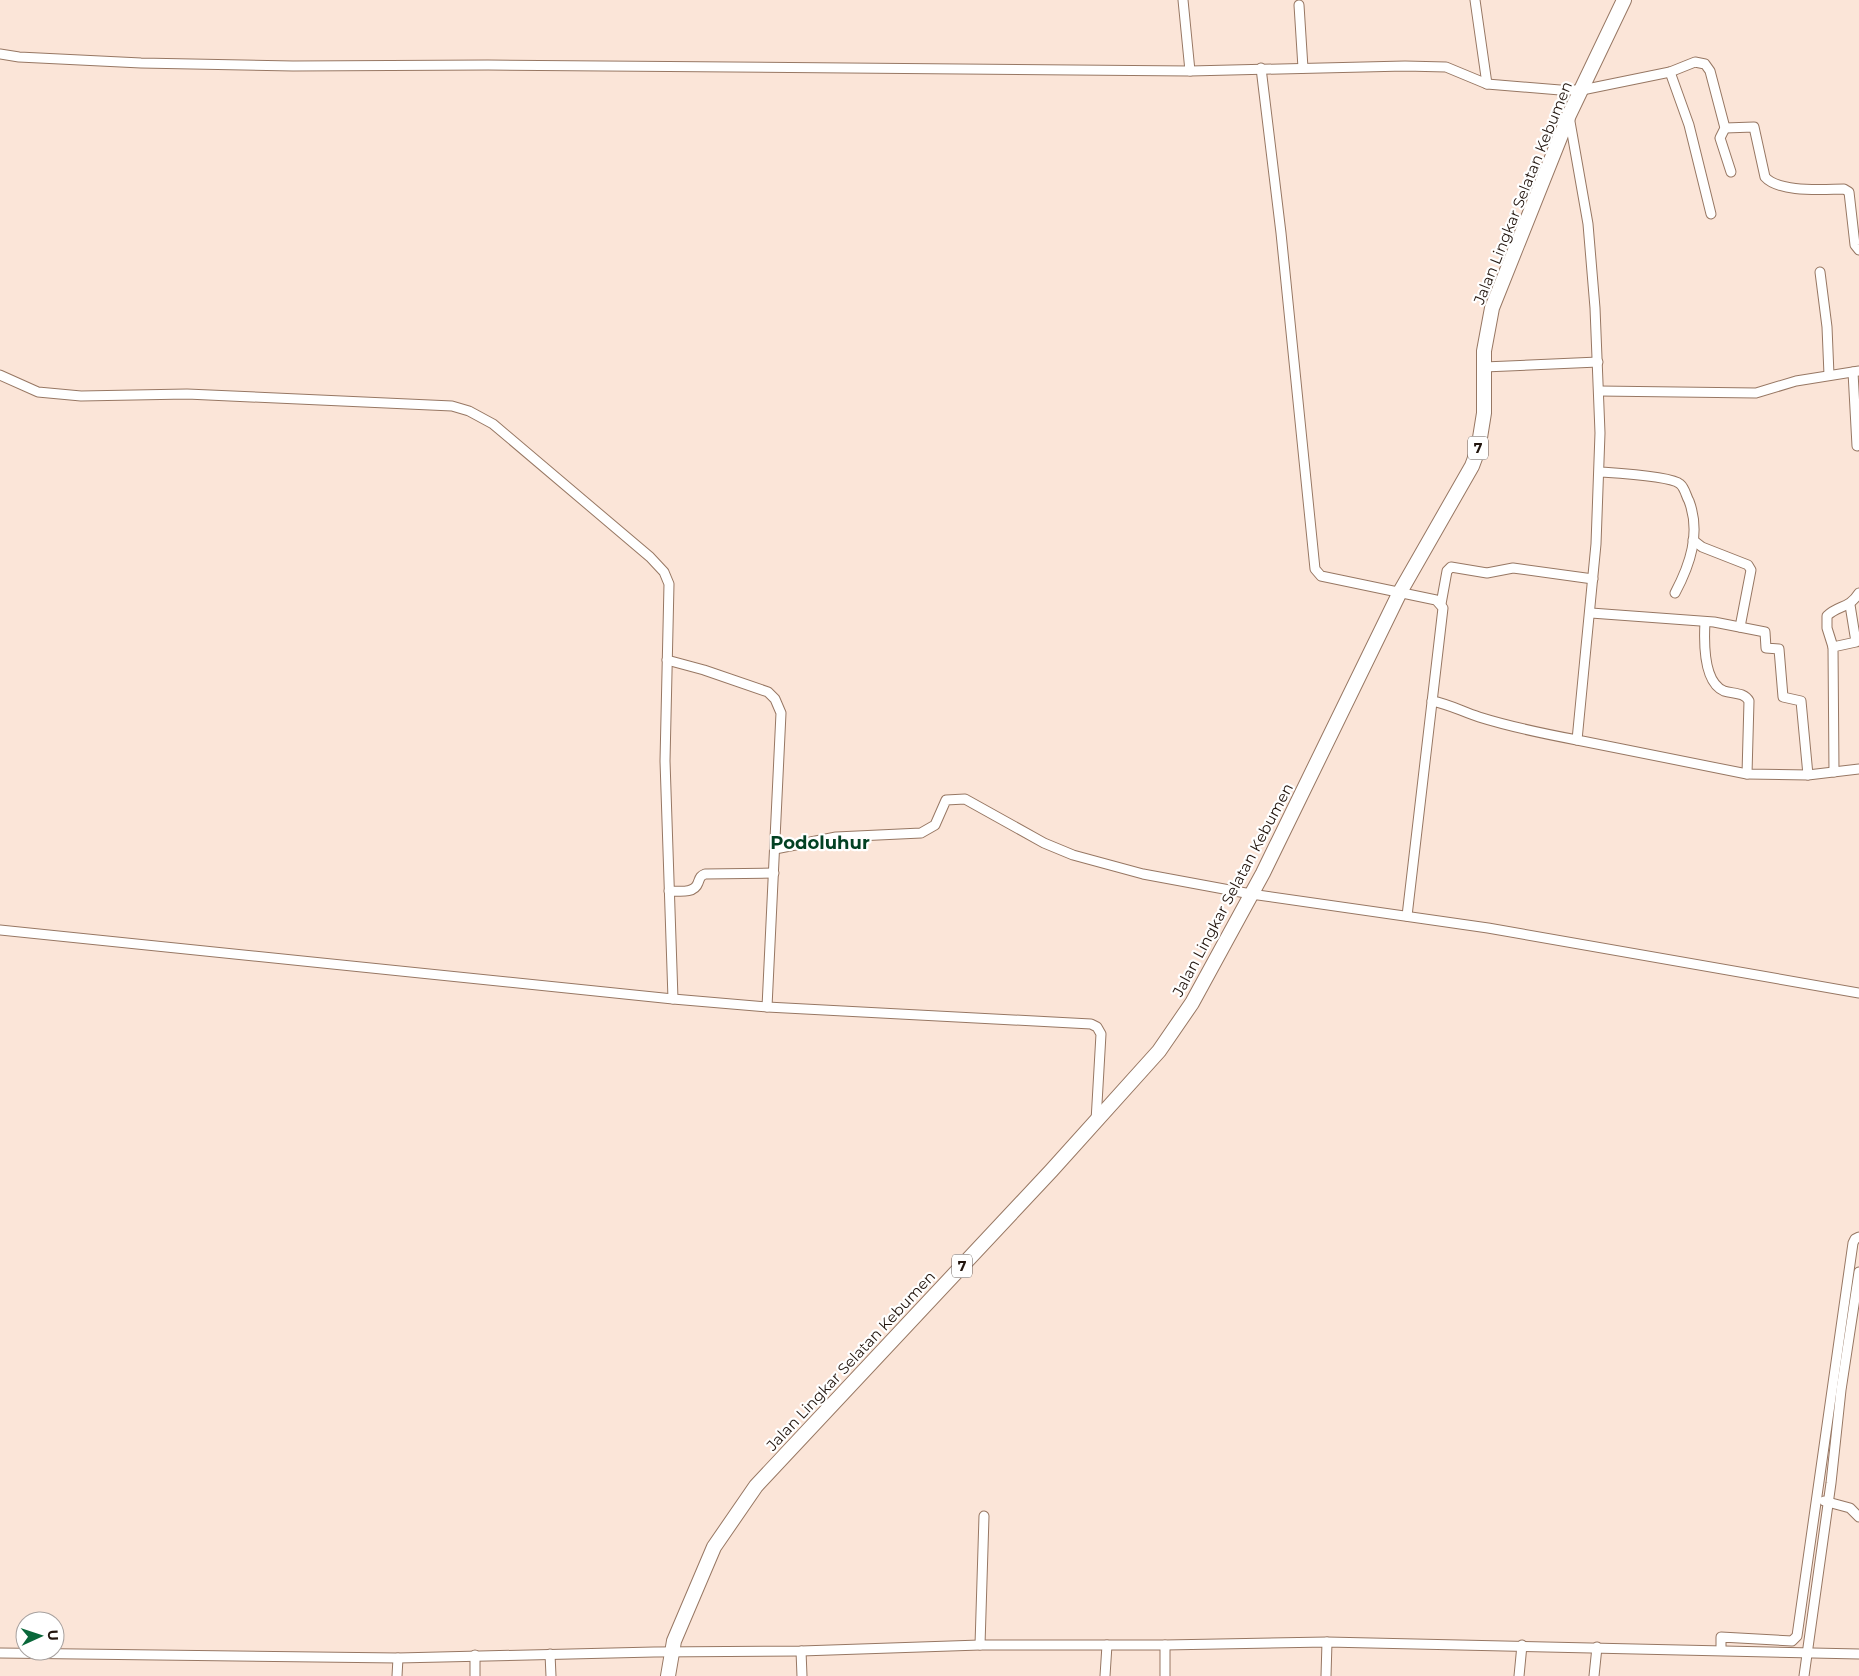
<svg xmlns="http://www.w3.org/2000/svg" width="1859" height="1676" viewBox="0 0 1859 1676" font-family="Montserrat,sans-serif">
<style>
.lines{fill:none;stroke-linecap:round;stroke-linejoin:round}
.minor-casing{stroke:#977763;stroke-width:11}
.highway-casing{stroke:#977763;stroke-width:16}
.minor{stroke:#fff;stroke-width:9}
.highway{stroke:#fff;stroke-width:14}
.labels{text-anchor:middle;stroke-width:4.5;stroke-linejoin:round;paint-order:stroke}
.shield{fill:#fff;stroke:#645b56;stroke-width:1}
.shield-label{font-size:14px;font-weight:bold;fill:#22150e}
.street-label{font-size:15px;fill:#22150e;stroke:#fff}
.quarter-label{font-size:18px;font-weight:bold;fill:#024123;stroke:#fff}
</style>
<rect width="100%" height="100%" fill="#fbe5d8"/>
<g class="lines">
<!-- minor casing -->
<g class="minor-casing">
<g id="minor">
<path d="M1183 0 1190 71 1405 66 1446 67 1487 84 1560 90H1582L1670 72 1695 62 1705 64 1710 71 1725 128 1754 127 1765 177C1779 193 1824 189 1844 189L1849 192 1855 245 1859 250"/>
<path d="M1475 0 1487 84"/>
<path d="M1299 5 1303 68"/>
<path d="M0 54 19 57 141 63 293 66 488 65 1190 71"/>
<path d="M1261 68 1281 233 1315 569 1321 576 1436 600 1443 608 1407 916"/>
<path d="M1670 72 1689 125 1711 214"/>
<path d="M1569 116 1588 224 1595 308 1600 433 1596 544 1577 740 1747 774 1808 775 1859 769"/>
<path d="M1725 128 1720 138 1731 172"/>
<path d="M1820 272 1827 327 1829 375"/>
<path d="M1484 367 1598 362"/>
<path d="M1853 372 1857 446"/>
<path d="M0 375 38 392 81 396 187 394 452 406 469 411 493 424 650 557 664 572 669 584 665 761 673 999"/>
<path d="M1599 391 1756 393 1796 381 1859 371"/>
<path d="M1600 472C1614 473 1671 476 1680 484 1685 488 1686 496 1689 501 1701 533 1690 565 1675 593"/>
<path d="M1693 540 1702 547 1748 565 1751 570 1740 627"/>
<path d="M1441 604 1447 571 1451 567 1487 573 1513 568 1593 579"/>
<path d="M1591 613 1714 622 1765 632 1766 648 1779 649 1783 697 1801 701 1808 775"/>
<path d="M1705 622C1704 640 1703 682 1724 691 1733 694 1744 692 1749 701L1747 774"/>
<path d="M1833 647 1827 628V616C1838 605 1849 609 1859 593"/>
<path d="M667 660 704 670 768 692 775 699 781 713 767 1007"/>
<path d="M1432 701C1449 704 1463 712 1479 717 1511 727 1545 734 1577 740"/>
<path d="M1834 772 1833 647 1856 642 1850 605"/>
<path d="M775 849 836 837 921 833 935 825 946 800 965 799 1044 843 1073 855 1143 874 1251 894 1488 928 1859 993"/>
<path d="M669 891C679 891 694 894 698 883 700 878 700 876 705 874L774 873"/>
<path d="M0 930 673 999 767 1007 1091 1024 1097 1027 1101 1034 1096 1121"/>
<path d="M1824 1501 1850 1508 1859 1517"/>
<path d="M980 1645 984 1516"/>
<path d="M1721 1650V1637L1792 1641 1797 1636 1853 1243 1855 1239 1859 1237"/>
<path d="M801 1651 802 1676"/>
<path d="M0 1653 398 1658 654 1652 801 1651 980 1645H1165L1327 1642 1859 1654"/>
<path d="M550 1654 551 1676"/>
<path d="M397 1676 398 1658"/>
<path d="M475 1676V1655"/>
<path d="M1105 1676 1107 1645"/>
<path d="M1165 1676V1645"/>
<path d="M1326 1676 1327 1642"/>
<path d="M1519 1676 1522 1645"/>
<path d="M1594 1676 1597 1647"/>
<path d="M1804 1676 1831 1483 1841 1390 1859 1272"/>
</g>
</g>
<!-- highway casing -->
<g class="highway-casing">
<path id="highway" d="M668 1676 674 1641 714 1547 756 1486 1051 1171 1159 1051 1192 1003 1263 873 1400 592 1472 466 1478 450 1484 413V351L1492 308 1569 115 1624 0"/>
</g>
<!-- minor -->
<use href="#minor" class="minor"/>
<!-- highway -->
<use href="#highway" class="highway"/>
</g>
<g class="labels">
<!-- shield labels -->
<g class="shield">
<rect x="1468" y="436.5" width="20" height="23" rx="4"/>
<rect x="952" y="1254.5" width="20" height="23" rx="4"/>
</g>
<g class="shield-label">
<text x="1478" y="453">7</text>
<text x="962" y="1271">7</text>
</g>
<!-- street labels -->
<g class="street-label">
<text transform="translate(1523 193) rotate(-68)" y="5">Jalan Lingkar Selatan Kebumen</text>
<text transform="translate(1233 890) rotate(-62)" y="5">Jalan Lingkar Selatan Kebumen</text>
<text transform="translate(851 1361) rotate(-47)" y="5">Jalan Lingkar Selatan Kebumen</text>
</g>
<!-- quarter labels -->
<g class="quarter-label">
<text x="820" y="849">Podoluhur</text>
</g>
</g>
<!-- north arrow -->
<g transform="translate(40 1636) rotate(87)"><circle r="24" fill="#ffffff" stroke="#a7a19f"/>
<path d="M0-4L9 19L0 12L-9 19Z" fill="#09673a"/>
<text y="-8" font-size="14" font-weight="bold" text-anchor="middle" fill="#22150e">U</text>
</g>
</svg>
